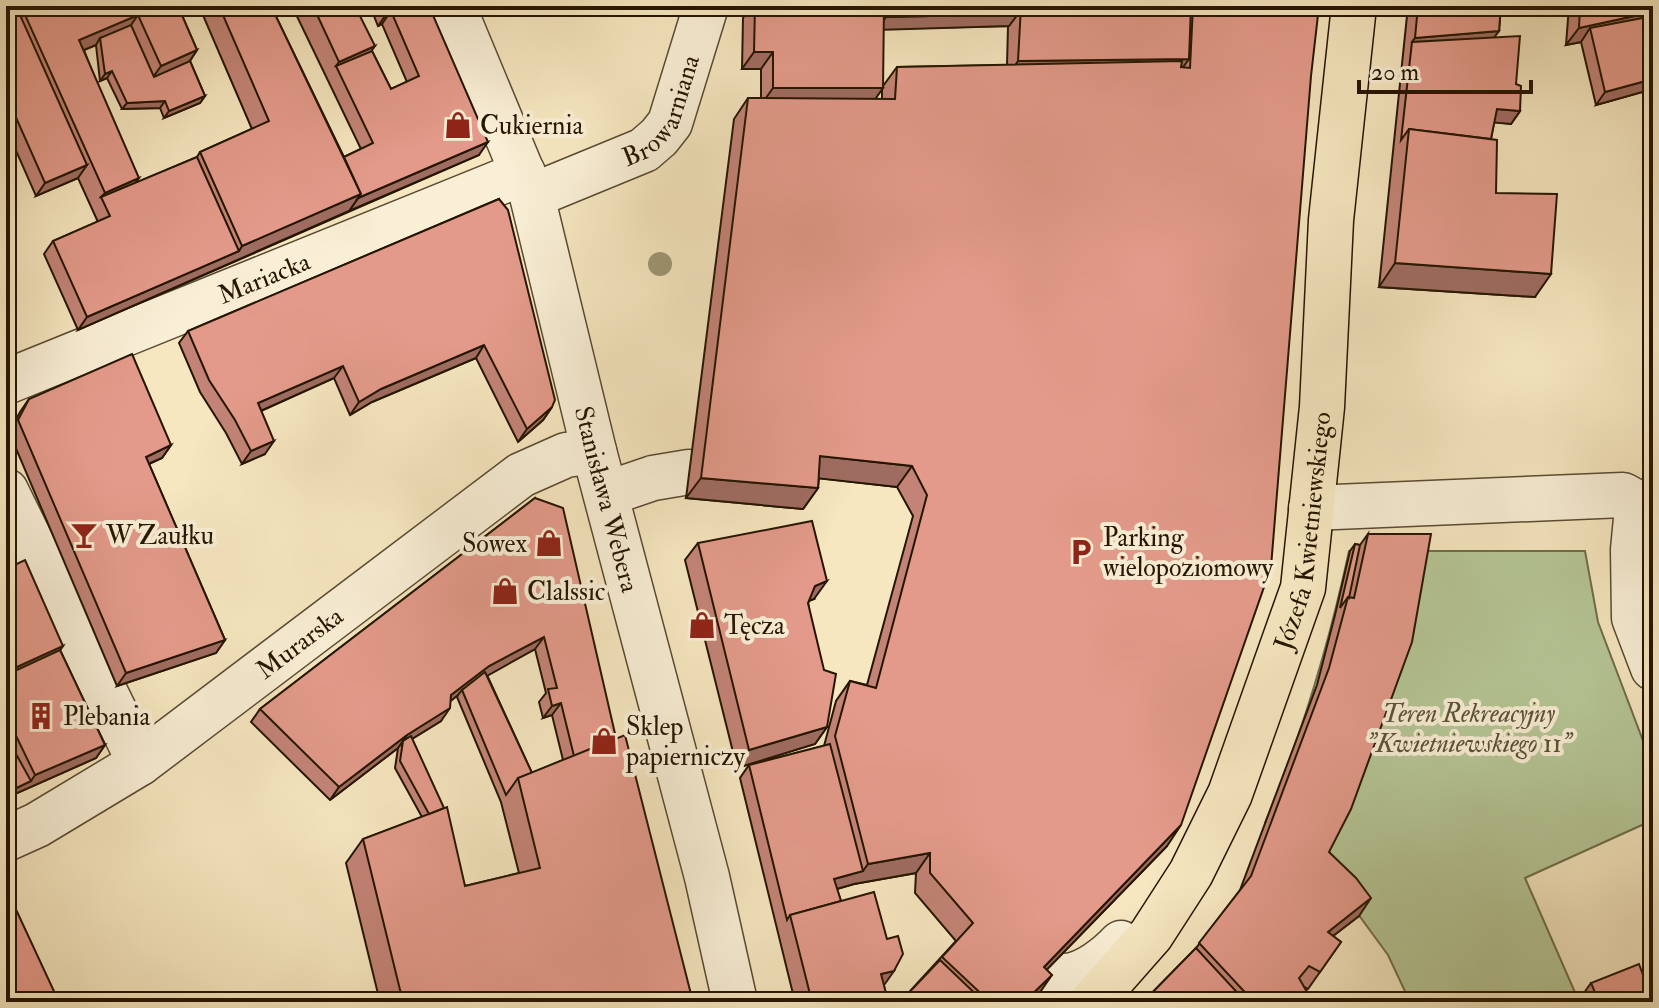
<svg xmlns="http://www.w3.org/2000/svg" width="1659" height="1008" viewBox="0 0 1659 1008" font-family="'IM FELL Double Pica',serif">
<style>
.green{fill:#b6c797;stroke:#6e6e4c;stroke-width:2}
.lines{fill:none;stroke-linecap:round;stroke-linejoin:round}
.minor-casing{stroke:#594a31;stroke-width:47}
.major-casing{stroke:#251501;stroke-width:47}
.minor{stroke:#f9efd6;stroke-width:44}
.major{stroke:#f6e7c0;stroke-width:44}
.tree{fill:#9f9674}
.wall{fill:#c38477;stroke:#251501;stroke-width:2;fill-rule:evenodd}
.shaded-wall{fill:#9f6c61;stroke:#251501;stroke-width:2}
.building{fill:#e39a8a;stroke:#251501;stroke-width:2}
.labels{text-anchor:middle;stroke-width:8;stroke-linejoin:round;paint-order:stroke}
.street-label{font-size:26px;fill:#251501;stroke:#f9efd6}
.poi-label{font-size:26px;fill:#251501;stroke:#f9efd6;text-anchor:start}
.park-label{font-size:26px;font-style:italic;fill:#585336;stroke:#f9efd6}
</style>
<rect width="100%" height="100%" fill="#f6e7c0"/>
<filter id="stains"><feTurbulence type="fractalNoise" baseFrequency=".0025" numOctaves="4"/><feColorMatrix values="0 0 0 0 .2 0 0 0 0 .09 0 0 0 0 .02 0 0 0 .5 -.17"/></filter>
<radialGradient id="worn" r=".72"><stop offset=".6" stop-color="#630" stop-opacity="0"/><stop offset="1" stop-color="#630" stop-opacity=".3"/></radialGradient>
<!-- green -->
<path class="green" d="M1349 551H1585L1598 622 1653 767V820L1525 878 1577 997 1566 1002H1410L1388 955 1344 895 1265 823C1302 735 1329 644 1349 551Z"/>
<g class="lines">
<!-- minor casing -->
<g class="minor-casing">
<g id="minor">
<path id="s1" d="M453 6 532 196 594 451 707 877 735 1002"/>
<path id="s2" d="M532 196 644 150 659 137 670 123 706 6"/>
<path id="s3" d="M6 382 523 173"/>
<path d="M6 491 140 763"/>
<path d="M606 494 653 478 689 472"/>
<path d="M1311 508 1623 495 1632 500 1637 508 1633 550 1634 618 1653 668"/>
<path id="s4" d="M6 839 37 825 140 763 521 475 566 455 594 451"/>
<path d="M1045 972C1051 973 1059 977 1065 976 1085 975 1108 957 1121 943"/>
</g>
</g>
<!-- major casing -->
<g class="major-casing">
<g id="major">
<path id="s5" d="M1092 1002 1151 935 1191 873 1230 794 1303 588 1322 407 1331 220 1354 6"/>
</g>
</g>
<!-- minor -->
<use href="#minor" class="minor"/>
<!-- major -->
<use href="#major" class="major"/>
</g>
<!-- trees -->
<circle class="tree" cx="660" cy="264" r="12"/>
<!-- wall -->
<g class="wall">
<path d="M6 6H178L197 50 190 61 205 96 200 103 164 118 160 108 122 109 107 78 100 81 96 45 84 50 136 183 197 157 200 152 252 129 199 6H271L344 157 361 149 292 6H356L372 51 391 89 407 82 382 24 378 26 370 6H429L479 155 78 330 44 254 53 241 98 222 78 178 36 196 6 128Z"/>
<path d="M751 6H1319L1167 846 1047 969 1038 995 1031 1002H900L956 941 915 893 916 873 854 884 837 889 841 901 884 986 887 997 884 1002H795L740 778 749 765 824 746 836 701 850 681 867 685 913 516 897 487 819 478 818 488 803 509 686 498 734 119 748 98H761V69H742L743 18ZM1008 26 1007 65 897 67 883 86V29ZM882 89V99H875Z"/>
<path d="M1408 6H1501L1499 31 1494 37 1516 84 1520 111 1511 124 1494 122 1491 139 1496 193 1535 297 1379 287Z"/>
<path d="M1569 6H1653V89L1596 105 1581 42 1566 45Z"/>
<path d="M499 199 552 407 543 420 518 442 476 358 372 402 350 415 334 378 261 411 265 454 242 464 226 433 200 392 179 343 188 331Z"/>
<path d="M29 399 171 445 162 458 149 464 225 640 216 653 117 686 9 432 20 412Z"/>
<path d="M535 498 616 738 693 1002H380L346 863 363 839 422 817 395 768 398 748 330 800 251 722 260 709ZM535 649 546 693 539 702 543 718 552 715 563 760 532 773 487 675ZM458 695 457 697 501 802 519 873 465 886 412 739 441 721 450 701Z"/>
<path d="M1368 534 1329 852 1359 916 1333 936 1341 942 1308 989 1304 987 1307 992 1330 1002H1143L1196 948 1240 890 1317 685 1335 615 1350 551 1355 544 1360 545Z"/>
<path d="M698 543 814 599 809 601 808 603 827 727 815 744 737 768 685 560Z"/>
<path d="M6 569 63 646 60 650 105 745 96 758 6 798V759L11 756 6 747Z"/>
<path d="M1591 983 1653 1002H1580L1579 1000Z"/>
</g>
<!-- shaded-wall -->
<g class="shaded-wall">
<path d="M391 11 382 24 378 26 387 13Z"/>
<path d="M1653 12V27L1590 28 1581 42 1566 45 1579 28Z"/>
<path d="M1018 14 1009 26 877 30 886 17Z"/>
<path d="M138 15 126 32 100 38 96 45 67 57 79 40Z"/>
<path d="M1499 31 1486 48 1412 42 1415 38Z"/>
<path d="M375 46 363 63 336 66 339 62Z"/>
<path d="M197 50 185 68 149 83 161 66Z"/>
<path d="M754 52H773L761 69H742Z"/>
<path d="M1189 59 1176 77 1006 79 1018 61Z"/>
<path d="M112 71 107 78 100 81 105 74Z"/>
<path d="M1653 79V89L1596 105 1605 92Z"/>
<path d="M773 88H883L871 105H761Z"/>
<path d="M205 96 200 103 164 118 169 111Z"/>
<path d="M165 101 160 108 122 109 127 103Z"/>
<path d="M1497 109 1520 111 1511 124 1488 122Z"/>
<path d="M488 142 479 155 349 211 358 198Z"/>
<path d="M87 165 78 178 36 196 45 183Z"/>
<path d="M139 178 127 195 101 197 105 193Z"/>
<path d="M361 194 349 211 78 330 87 317 239 251 242 246Z"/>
<path d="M1395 263 1551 274 1535 297 1379 287Z"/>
<path d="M484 345 476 358 372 402 350 415 359 402 381 389Z"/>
<path d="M343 366 334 378 249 416 258 403Z"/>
<path d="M552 407 543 420 518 442 527 429Z"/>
<path d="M274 441 265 454 242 464 251 451Z"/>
<path d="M171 445 162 458 137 469 146 457Z"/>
<path d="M820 456 912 466 897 487 806 477Z"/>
<path d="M701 478 818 488 803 509 686 498Z"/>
<path d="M827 581 814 599 803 603 815 586Z"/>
<path d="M544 637 535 649 462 690 458 695 442 708 451 695 489 666Z"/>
<path d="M225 640 216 653 117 686 126 673Z"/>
<path d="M63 646 51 663 6 684V672Z"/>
<path d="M561 703 552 715 543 718 552 706Z"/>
<path d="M450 708 441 721 402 745 403 741 407 735Z"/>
<path d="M827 727 815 744 737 768 749 750Z"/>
<path d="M407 735 398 748 330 800 339 787Z"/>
<path d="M105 745 96 758 6 798V793L31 781 35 775Z"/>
<path d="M1181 825 1167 846 1030 987 1044 967Z"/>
<path d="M930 853 916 873 854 884 826 892 834 879 863 871 868 864Z"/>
<path d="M1371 898 1359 916 1316 949 1328 932Z"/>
<path d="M894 971 882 988 881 974Z"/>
<path d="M1052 975 1038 995 1031 1002H1024Z"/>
<path d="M887 997 884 1002H871Z"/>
</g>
<!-- building -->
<g class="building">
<path d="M6 6H16L87 165 45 183 6 95Z"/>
<path d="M21 6H178L197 50 161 66 138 15 79 40 139 178 105 193Z"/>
<path d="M219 6H271L361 194 242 246 200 152 269 121Z"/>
<path d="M313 6H355L375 46 339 62Z"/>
<path d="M384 6H429L488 142 358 198 361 194 344 157 373 143 336 66 372 51 391 89 419 76 391 11 387 13Z"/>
<path d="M755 6H884L883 88H773V52H754Z"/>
<path d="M886 6H1018V14L886 17Z"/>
<path d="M1021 6H1191L1189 59 1018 61Z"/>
<path d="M1193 6H1319L1311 76 1271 567 1181 825 1044 967 1052 975 1024 1002H990L942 957 973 923 930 873V853L868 864 835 736 850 681 876 688 927 495 912 466 820 456 818 488 701 478 748 98 895 99 897 67 1182 61 1181 67 1190 68Z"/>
<path d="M1418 6H1501L1499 31 1415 38Z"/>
<path d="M1580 6H1653V12L1579 28Z"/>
<path d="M1653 16V79L1605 92 1590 28Z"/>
<path d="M131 25 154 77 190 61 205 96 169 111 165 101 127 103 112 71 105 74 100 38Z"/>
<path d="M1520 36 1516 84 1521 86 1520 111 1497 109 1491 139 1409 129 1401 140 1412 42Z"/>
<path d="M1409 129 1497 140 1496 193 1557 194 1551 274 1395 263Z"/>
<path d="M197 157 239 251 87 317 53 241 110 216 101 197Z"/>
<path d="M499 199 508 210 555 400 552 407 527 429 484 345 381 389 359 402 343 366 258 403 274 441 251 451 235 420 209 380 188 331Z"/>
<path d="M132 354 171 445 146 457 225 640 126 673 18 420 29 399Z"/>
<path d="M535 498 563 508 616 738 574 756 561 703 552 706 548 689 557 688 544 637 489 666 451 695 450 708 407 735 339 787 260 709Z"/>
<path d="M812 521 827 581 815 586 808 603 824 670 836 674 827 727 749 750 698 543Z"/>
<path d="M1368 534H1431L1412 642 1351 809 1329 852 1356 878 1371 898 1328 932 1341 942 1320 972 1309 966 1299 978 1307 992 1322 993 1330 1002H1254L1199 943 1251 876 1329 668 1348 597 1354 598Z"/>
<path d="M1355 544 1360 545 1349 598 1348 597 1340 608Z"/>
<path d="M25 560 63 646 6 672V569Z"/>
<path d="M60 650 105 745 35 775 6 715V675Z"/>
<path d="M485 672 532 773 518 778 506 795 462 690Z"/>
<path d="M625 735 693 1002H403L363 839 447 807 465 886 540 868 518 778Z"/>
<path d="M411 736 444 808 429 814 400 761 403 741Z"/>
<path d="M830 744 863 871 834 879 841 901 790 915 787 920 749 765Z"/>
<path d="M16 754 31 781 6 793V759Z"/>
<path d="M6 888 59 1002H6Z"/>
<path d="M874 892 887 939 898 936 903 954 894 971 881 974 887 997 871 1002H812L790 915Z"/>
<path d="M1196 948 1246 1002H1143Z"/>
<path d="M940 960 984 1002H900Z"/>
<path d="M1639 964 1653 1002H1599L1591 983Z"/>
</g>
<!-- icons -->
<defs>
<g id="shop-bare" transform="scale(2.16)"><path d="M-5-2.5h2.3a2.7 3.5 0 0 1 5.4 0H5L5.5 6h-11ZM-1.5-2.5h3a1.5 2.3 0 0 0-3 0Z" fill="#8f2418" stroke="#f9efd6" stroke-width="2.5" paint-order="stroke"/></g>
<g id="bar-bare" transform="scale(2.16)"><path d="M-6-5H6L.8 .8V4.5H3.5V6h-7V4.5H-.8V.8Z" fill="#8f2418" stroke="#f9efd6" stroke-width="2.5" paint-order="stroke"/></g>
<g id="parking-bare" transform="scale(2.16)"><path d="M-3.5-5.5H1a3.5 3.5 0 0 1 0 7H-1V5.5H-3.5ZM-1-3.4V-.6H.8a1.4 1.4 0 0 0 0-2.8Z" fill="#8f2418" stroke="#f9efd6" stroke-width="2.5" paint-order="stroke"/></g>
<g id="building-bare" transform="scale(2.16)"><path d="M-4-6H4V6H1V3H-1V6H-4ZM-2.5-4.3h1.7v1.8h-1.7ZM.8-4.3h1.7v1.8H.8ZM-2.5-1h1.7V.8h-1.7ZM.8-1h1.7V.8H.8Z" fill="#8f2418" stroke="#f9efd6" stroke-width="2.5" paint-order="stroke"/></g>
</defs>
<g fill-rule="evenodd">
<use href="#shop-bare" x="458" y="125"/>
<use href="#bar-bare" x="84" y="535"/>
<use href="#shop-bare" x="549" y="543"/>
<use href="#parking-bare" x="1081" y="552"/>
<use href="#shop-bare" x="505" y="591"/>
<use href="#shop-bare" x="702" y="625"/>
<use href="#building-bare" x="41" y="716"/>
<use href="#shop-bare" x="604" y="741"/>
</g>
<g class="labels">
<!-- street labels -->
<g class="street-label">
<text dy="9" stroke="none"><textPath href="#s2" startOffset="164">Browarniana</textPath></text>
<text dy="9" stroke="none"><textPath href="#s3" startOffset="278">Mariacka</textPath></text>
<text dy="9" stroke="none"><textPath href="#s1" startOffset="518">Stanisława Webera</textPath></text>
<text dy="9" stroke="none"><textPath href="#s5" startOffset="526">Józefa Kwietniewskiego</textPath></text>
<text dy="9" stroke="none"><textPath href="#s4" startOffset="354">Murarska</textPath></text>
</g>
<!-- poi labels -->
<g class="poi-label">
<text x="480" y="134">Cukiernia</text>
<text x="106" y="544">W Zaułku</text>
<text x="1103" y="546">Parking<tspan x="1103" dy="30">wielopoziomowy</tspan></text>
<text x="527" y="552" text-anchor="end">Sowex</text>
<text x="527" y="600">Clalssic</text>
<text x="724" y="634">Tęcza</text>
<text x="63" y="725">Plebania</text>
<text x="626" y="735">Sklep<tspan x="626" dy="30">papierniczy</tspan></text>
</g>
<!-- park labels -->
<g class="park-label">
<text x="1469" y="722">Teren Rekreacyjny<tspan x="1469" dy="30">"Kwietniewskiego 11"</tspan></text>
</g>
</g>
<!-- margin -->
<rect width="1659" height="1008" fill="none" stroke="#f6e7c0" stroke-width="32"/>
<rect x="8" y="8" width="1643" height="992" fill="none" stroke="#251501" stroke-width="4"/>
<rect x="16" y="16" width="1627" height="976" fill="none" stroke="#251501" stroke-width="2"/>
<!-- scale -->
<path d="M1359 80v12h172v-12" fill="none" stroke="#251501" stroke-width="4"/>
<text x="1371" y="80" font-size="24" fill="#251501" stroke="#f9efd6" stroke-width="6" paint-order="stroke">20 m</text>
<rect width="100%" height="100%" filter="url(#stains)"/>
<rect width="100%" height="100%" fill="url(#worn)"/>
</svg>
